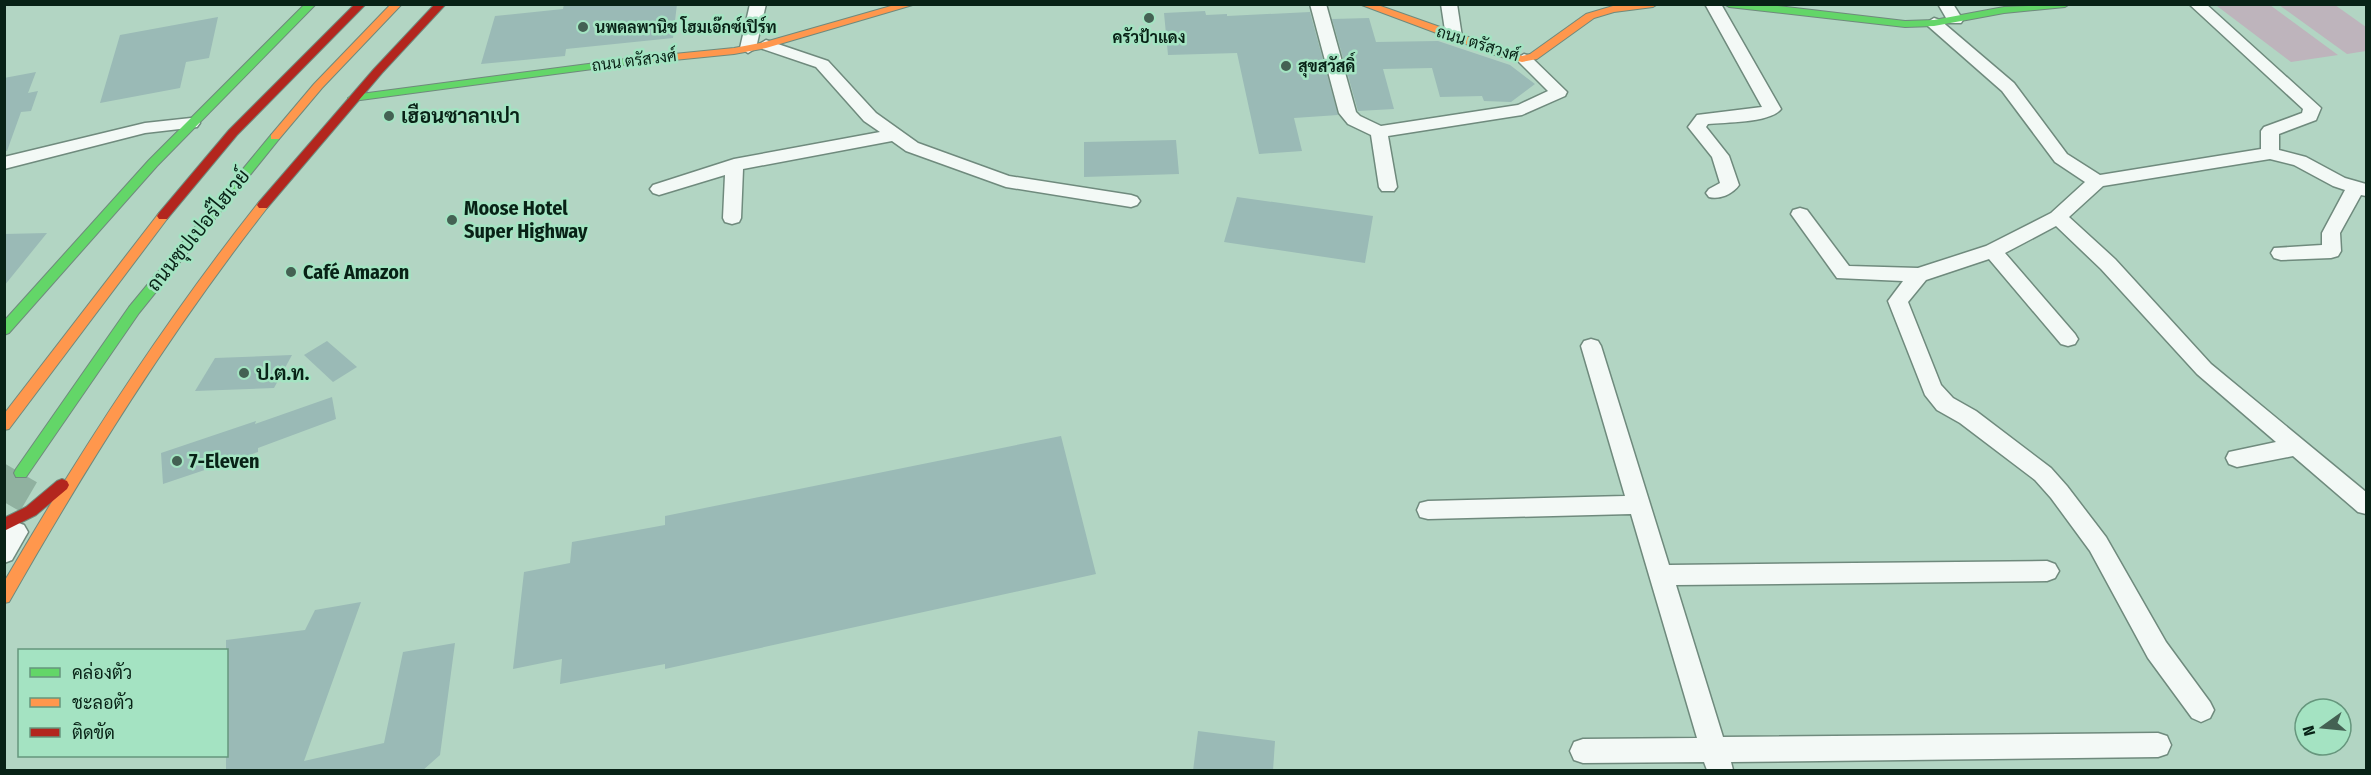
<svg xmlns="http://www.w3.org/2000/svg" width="2371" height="775" viewBox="0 0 2371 775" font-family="'Fira Sans Condensed',Sarabun,sans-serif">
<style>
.green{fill:#beb4bc}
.building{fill:#9abab6}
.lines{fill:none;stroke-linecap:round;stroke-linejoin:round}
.highway-tunnel{stroke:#90b1a0;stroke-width:37;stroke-dasharray:37 18;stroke-linecap:butt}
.street-casing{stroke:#6f8a7d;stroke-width:3}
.fast-casing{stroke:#6f8a7d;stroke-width:2}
.slow-casing{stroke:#6f8a7d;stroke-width:2}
.jam-casing{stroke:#6f8a7d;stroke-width:2}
.street{fill:#f3f9f6;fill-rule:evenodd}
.fast{fill:#63d668;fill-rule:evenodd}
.slow{fill:#ff974d;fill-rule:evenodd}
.jam{fill:#b3261e;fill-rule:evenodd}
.poi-dot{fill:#446153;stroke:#a4e3c2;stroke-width:2}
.labels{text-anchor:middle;stroke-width:5;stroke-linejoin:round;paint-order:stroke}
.far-poi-label{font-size:16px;font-weight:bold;fill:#082216;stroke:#a4e3c2;text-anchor:start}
.far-street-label{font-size:16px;fill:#082216;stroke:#a4e3c2}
.poi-label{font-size:20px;font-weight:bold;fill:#082216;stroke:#a4e3c2;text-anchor:start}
.street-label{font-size:20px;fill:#082216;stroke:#a4e3c2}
</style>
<rect width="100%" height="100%" fill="#b2d5c3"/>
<!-- green -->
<g class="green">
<path d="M2225 4 2270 5 2338 55 2291 62 2217 6Z"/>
<path d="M2279 5H2335L2366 27V51L2347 54Z"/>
</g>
<!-- building -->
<g class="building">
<path d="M564 4H677L673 38 566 49 565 56 481 64 495 16 563 9Z"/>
<path d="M1205 11 1206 15 1227 14V16L1310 12 1338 115 1294 118 1302 151 1259 154 1237 53 1168 55 1164 13Z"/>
<path d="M218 17 209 58 186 62 180 88 100 103 120 35Z"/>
<path d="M1369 18 1376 42 1438 41 1510 65 1535 84 1511 102 1484 101 1482 96 1440 97 1432 68 1383 69 1394 109 1358 111 1332 19Z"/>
<path d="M36 72 28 93 38 91 31 111 21 112 7 151H4V78Z"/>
<path d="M1176 140 1179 174 1084 177V142Z"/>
<path d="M1237 197 1373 216 1365 263 1224 242Z"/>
<path d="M47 233 4 286V234Z"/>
<path d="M327 341 357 367 333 382 304 355Z"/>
<path d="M292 355 274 388 195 391 215 358Z"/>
<path d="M332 397 336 419 258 448V452L163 484 161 453 256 421 255 424Z"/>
<path d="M1061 436 1096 574 665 669V664L560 684 562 659 513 669 524 572 570 563 572 542 665 525V516Z"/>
<path d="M361 602 304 761 384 743 403 652 455 643 440 755 422 771H226V640L305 630 315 610Z"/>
<path d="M1198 731 1275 741 1273 771H1193Z"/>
</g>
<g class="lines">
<!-- highway-tunnel -->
<path class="highway-tunnel" d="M4 502 21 473"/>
<!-- street casing -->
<g class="street-casing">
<g id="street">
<path d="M750 4H766L756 48 748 53 740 48Z"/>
<path d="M1310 4H1326L1356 112 1360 116 1381 126 1518 105 1548 91 1516 59 1524 54 1530 56 1567 92 1565 96 1522 115 1388 136 1397 187 1394 191H1382L1379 187 1371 135 1348 124 1339 113Z"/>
<path d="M1441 4H1457L1462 37 1460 40 1454 42 1446 37Z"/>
<path d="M1705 4H1721L1781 109C1770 123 1726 122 1708 124L1706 127 1729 156 1739 185C1733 194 1719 200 1709 197L1706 193 1709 189 1720 183 1712 157 1688 127 1697 115 1762 107Z"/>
<path d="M1938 4H1953L1963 20 1961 23H1949Z"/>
<path d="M2189 4H2206L2321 108 2316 120 2279 134V150L2306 157 2345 178 2366 184V196L2361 195 2340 233 2341 251 2338 256 2331 258 2281 260 2274 258 2271 253 2274 248 2322 245V233L2345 190 2333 186 2294 165 2270 159 2103 186 2069 217 2115 259 2211 364 2366 492V514L2358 512 2293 456 2237 467 2229 464 2226 458 2229 452 2276 442 2197 374 2101 269 2056 226 2005 253 2075 334 2078 339 2075 344 2068 346 2061 344 1989 259 1926 280 1908 302 1941 385 1953 398 1976 411 2051 468 2067 486 2106 537 2166 642 2210 702 2214 710 2210 718 2201 722 2192 718 2148 658 2090 551 2051 498 2035 480 1960 423 1937 410 1925 395 1888 301 1903 281 1837 278 1791 214 1793 210 1800 208 1807 210 1849 266 1918 268 1986 246 2051 213 2085 182 2055 162 2002 91 1928 26 1926 23 1934 18 1940 20 2014 83 2067 154 2100 175 2261 149V131L2264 127 2302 113 2303 109Z"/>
<path d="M766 40 828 61 876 113 918 143 1009 176 1131 195 1137 197 1140 201 1137 205 1131 207 1006 187 906 151 892 141 743 169 741 218 739 222 732 224 725 222 723 218 725 175 659 195 653 193 650 189 653 185 734 159 880 132 864 121 816 67 760 48 758 45Z"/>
<path d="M191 118 197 119 200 123 197 127 145 133 4 169V157L145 123Z"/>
<path d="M1591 339 1598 341 1601 346 1669 565 2047 561 2055 564 2059 571 2055 578 2047 581 1676 585 1723 737 2158 733 2167 736 2171 745 2167 754 2158 757 1731 762 1733 770H1707L1704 762 1583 763 1574 760 1570 751 1574 742 1583 739 1697 738 1631 514 1428 519 1420 517 1417 510 1420 503 1428 501 1625 496 1581 346 1584 341Z"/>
<path d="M16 522 24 525 28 532 12 560 4 563V531L8 525Z"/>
</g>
</g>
<!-- fast casing -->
<g class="fast-casing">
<g id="fast">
<path d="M305 4H316L157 166 9 333 4 335V321L149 160Z"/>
<path d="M1724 4H1760L1905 21 1934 20 2004 7 2070 4 2065 7 2004 13 1934 26 1905 27 1729 7Z"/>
<path d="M634 58 638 59V63L353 101 348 98 353 95Z"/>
<path d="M275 133 279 135V139L139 313 26 477H16L14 473 16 469 129 307 271 135Z"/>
</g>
</g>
<!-- slow casing -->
<g class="slow-casing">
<g id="slow">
<path d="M391 4H402L322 88 279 139H271V135L314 84Z"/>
<path d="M898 4H916L766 48 734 54 634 64 629 61 634 58 734 48 765 42Z"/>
<path d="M1359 4H1375L1522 56 1530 54 1586 14 1613 6 1658 4 1653 7 1614 12 1594 18 1537 59 1522 62 1498 56Z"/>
<path d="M263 201 267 202 269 205 267 208C170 332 87 465 9 602L4 603V582C81 450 164 322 259 202Z"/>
<path d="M163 212 169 216 167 219 9 429 4 430V414L159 213Z"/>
</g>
</g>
<!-- jam casing -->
<g class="jam-casing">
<g id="jam">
<path d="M355 4H366L237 135 167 219H159L157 216 159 213 229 130Z"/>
<path d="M435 4H446L382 73 267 208H259L257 205 259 202 374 69Z"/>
<path d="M62 479 67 481 69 485 67 489 36 515 4 531V518L26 507 57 481Z"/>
</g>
</g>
<!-- street -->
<use href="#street" class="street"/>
<!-- fast -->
<use href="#fast" class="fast"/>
<!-- slow -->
<use href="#slow" class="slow"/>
<!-- jam -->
<use href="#jam" class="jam"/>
</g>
<!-- markers -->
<g class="poi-dot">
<circle cx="1149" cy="18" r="6"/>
<circle cx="583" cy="27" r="6"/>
<circle cx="1286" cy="66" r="6"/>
<circle cx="389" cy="116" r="6"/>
<circle cx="452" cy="220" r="6"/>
<circle cx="291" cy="272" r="6"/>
<circle cx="244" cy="373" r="6"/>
<circle cx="177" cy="461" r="6"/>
</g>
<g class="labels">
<!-- far-poi labels -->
<g class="far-poi-label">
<text x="595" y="33">นพดลพานิช โฮมเอ๊กซ์เปิร์ท</text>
<text x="1149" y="43" text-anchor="middle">ครัวป้าแดง</text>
<text x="1298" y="72">สุขสวัสดิ์</text>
</g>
<!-- far-street labels -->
<g class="far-street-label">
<text transform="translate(1478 43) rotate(17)" y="6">ถนน ตรัสวงศ์</text>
<text transform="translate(634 60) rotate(-7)" y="6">ถนน ตรัสวงศ์</text>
</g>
<!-- poi labels -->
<g class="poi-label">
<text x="401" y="123">เฮือนซาลาเปา</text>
<text x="464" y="215">Moose Hotel<tspan x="464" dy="23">Super Highway</tspan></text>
<text x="303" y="279">Café Amazon</text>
<text x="256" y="380">ป.ต.ท.</text>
<text x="189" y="468">7-Eleven</text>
</g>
<!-- street labels -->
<g class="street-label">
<text transform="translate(198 230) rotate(-51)" y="7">ถนนซุปเปอร์ไฮเวย์</text>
</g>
</g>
<!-- border -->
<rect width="2371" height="775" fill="none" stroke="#082216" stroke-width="12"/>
<!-- legend -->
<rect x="18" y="649" width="210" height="108" fill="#a4e3c2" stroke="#66967d" stroke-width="1.5"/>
<rect x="30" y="668" width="30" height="9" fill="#63d668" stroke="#66967d" stroke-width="1.5"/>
<text x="72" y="679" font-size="18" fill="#082216">คล่องตัว</text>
<rect x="30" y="698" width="30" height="9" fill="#ff974d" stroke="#66967d" stroke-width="1.5"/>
<text x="72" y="709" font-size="18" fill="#082216">ชะลอตัว</text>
<rect x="30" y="728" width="30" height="9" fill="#b3261e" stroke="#66967d" stroke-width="1.5"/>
<text x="72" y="739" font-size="18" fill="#082216">ติดขัด</text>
<!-- north arrow -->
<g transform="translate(2323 727) rotate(255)"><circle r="28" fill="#a4e3c2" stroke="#66967d" stroke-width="1.5"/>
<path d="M0-4.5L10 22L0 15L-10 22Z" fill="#446153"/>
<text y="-9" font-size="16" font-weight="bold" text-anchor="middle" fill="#082216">N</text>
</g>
</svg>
